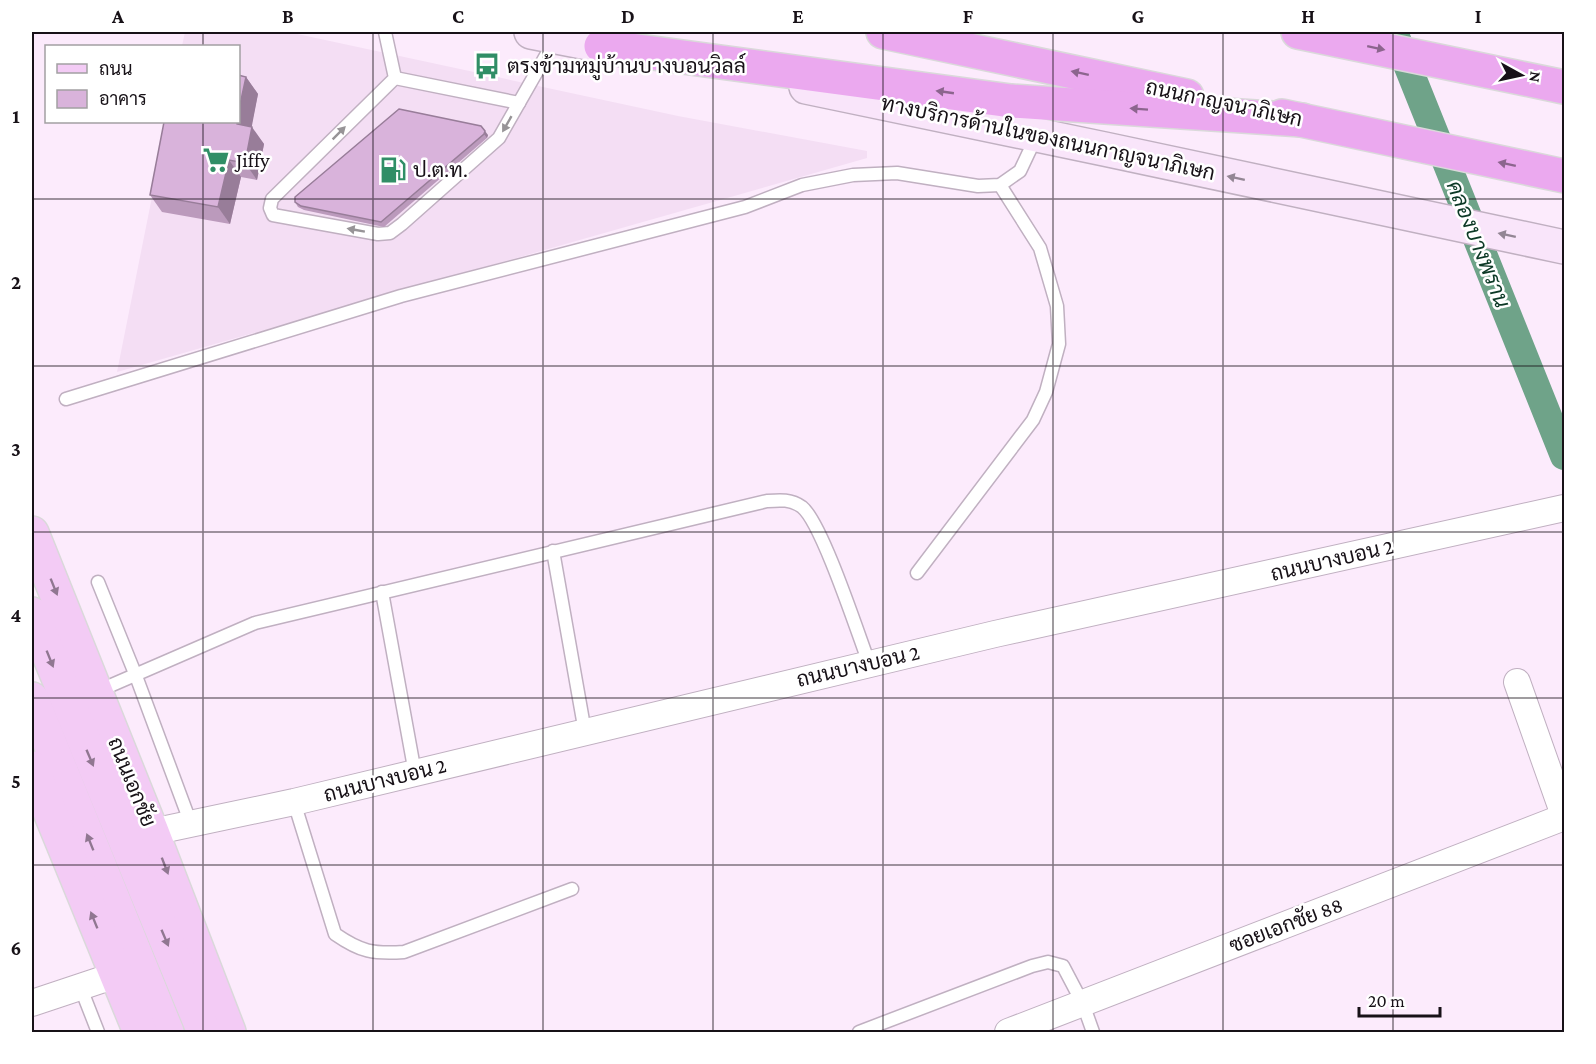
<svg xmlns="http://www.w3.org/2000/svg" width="1596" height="1064" viewBox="0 0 1596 1064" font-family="'Crimson Pro',Sarabun,serif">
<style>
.built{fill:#f4def4}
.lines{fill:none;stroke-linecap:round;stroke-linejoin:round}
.canal{stroke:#6fa389;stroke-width:28}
.lane-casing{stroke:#c0b0c1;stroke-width:15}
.street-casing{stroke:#c0b0c1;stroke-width:28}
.secondary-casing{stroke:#c0b0c1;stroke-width:36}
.primary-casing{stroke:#dad9da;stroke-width:36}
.highway-casing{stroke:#dad9da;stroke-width:36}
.lane{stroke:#fff;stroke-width:12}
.street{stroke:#fff;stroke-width:26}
.secondary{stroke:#f9e5fa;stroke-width:33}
.primary{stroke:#f3cbf5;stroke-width:33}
.highway{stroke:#eba9ef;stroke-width:33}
.wall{fill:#bb9abc}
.shaded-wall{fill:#987d99}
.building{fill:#d9b3db;stroke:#987d99;stroke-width:1.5}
.oneway{fill:#8c658e}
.oneway2{fill:#979497}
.oneway3{fill:#938694}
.oneway4{fill:#907791}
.grid{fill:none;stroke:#171117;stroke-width:1.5;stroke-opacity:0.55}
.labels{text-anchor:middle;stroke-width:5;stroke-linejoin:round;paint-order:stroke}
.poi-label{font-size:21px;fill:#171117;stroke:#fff;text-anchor:start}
.street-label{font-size:21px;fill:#171117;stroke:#fff}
.water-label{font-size:22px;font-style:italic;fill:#0c3926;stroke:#fff}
.neatline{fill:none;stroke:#171117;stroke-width:2}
.grid-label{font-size:20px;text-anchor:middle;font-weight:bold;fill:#171117}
</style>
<rect width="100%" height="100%" fill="#fcebfc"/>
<!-- built -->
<path class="built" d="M185 32H288L678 116 867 151V158L117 372 167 122H238V46H182Z"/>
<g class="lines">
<!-- canal -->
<path class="canal" d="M1394 32 1564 456"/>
<!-- lane casing -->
<g class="lane-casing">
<g id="lane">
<path d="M385 32 395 78 272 199 270 208 273 215 378 234 390 233 402 224 499 138 556 38"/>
<path d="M395 78 519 103"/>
<path d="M66 399 401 296 745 207 802 185 853 175 897 173 978 186 1000 185 1020 171 1037 135"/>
<path d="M553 551 585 732"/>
<path d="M917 573 1033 420 1046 392 1059 344 1057 306 1040 248 1000 185"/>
<path d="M98 582 136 676 191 824"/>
<path d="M382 592 415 773"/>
<path d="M98 691 255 623 767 501C780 500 791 499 802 507 822 523 858 634 869 663"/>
<path d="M294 802 335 934C361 952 373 954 404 952L572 889"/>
<path d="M80 986 98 1032"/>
<path d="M859 1032 1032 966 1048 962 1063 966 1083 1004 1093 1032"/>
</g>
</g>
<!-- street casing -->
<g class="street-casing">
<g id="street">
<path d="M1517 682 1564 815"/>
<path d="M152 832 294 802 995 634 1564 508"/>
<path d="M32 1003 116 975"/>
<path d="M1008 1032 1564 817"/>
</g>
</g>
<!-- secondary casing -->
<g class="secondary-casing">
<g id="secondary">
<path d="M531 32 629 51"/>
<path d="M806 87C1059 138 1312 194 1564 247"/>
</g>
</g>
<!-- primary casing -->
<g class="primary-casing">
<g id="primary">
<path d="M32 533 152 832 229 1032"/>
<path d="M32 614 204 1032"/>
<path d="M32 699 167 1032"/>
<path d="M32 768 140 1032"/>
</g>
</g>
<!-- highway casing -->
<g class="highway-casing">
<g id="highway">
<path d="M883 32 1187 96"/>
<path d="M1298 32 1564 87"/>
<path d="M601 46 1011 101 1302 120"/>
<path d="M1282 116 1564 176"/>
</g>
</g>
<!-- lane -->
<use href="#lane" class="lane"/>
<!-- street -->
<use href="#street" class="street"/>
<!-- secondary -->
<use href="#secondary" class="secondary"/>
<!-- primary -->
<use href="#primary" class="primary"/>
<!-- highway -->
<use href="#highway" class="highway"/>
</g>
<!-- wall -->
<g class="wall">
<path d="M246 77 258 94 251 127 264 144 257 180 241 177 230 224 162 212 150 195Z"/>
<path d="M399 109 488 135 487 138 384 227 304 210 298 207 295 202Z"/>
</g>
<!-- shaded-wall -->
<g class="shaded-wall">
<path d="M246 77 258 94 249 141 237 124V122H238V114Z"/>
<path d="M252 127 264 144 257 180 245 163Z"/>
<path d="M485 131 488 135 487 138 484 134Z"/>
<path d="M229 160 241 177 230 224 218 207Z"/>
</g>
<!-- building -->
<g class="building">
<path d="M238 75 246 77 238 114Z"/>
<path d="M399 109 481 126 485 131 484 134 381 222 301 206 295 202V197Z"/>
<path d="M164 122H237V124L252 127 245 163 229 160 218 207 150 195Z"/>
</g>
<!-- one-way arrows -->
<defs><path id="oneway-solid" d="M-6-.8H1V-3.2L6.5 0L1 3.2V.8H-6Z" transform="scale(1.5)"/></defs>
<g class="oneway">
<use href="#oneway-solid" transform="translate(1376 48) rotate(12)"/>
<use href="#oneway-solid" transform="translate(1080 73) rotate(-168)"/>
<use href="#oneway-solid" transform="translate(945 92) rotate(-172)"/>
<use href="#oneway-solid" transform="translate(1139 109) rotate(-176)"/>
<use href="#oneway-solid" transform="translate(1507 164) rotate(-168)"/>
</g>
<g class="oneway2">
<use href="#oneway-solid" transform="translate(507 124) rotate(120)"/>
<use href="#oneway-solid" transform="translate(339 133) rotate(-45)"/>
<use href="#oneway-solid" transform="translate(356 230) rotate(-170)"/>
</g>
<g class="oneway3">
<use href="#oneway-solid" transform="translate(1236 178) rotate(-168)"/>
<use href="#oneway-solid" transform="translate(1507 235) rotate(-168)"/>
</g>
<g class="oneway4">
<use href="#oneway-solid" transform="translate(54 587) rotate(68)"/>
<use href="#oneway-solid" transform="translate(50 659) rotate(68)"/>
<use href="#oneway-solid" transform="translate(90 758) rotate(67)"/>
<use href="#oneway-solid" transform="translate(90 842) rotate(-112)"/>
<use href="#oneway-solid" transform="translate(165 866) rotate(69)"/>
<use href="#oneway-solid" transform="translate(94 920) rotate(-112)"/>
<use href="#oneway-solid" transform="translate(165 938) rotate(67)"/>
</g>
<!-- grid -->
<path class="grid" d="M203 32V46M373 32V1032M543 32V1032M713 32V1032M883 32V1032M1053 32V1032M1223 32V1032M1393 32V1032M203 122V1032M32 199H1564M32 366H1564M32 532H1564M32 698H1564M32 865H1564"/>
<!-- icons -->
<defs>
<g id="bus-bare" transform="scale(2.07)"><path d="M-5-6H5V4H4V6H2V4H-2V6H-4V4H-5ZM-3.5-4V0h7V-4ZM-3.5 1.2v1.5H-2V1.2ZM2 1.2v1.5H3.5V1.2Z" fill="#308e66" stroke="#fff" stroke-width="2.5" paint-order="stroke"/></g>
<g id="supermarket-bare" transform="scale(2.07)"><path d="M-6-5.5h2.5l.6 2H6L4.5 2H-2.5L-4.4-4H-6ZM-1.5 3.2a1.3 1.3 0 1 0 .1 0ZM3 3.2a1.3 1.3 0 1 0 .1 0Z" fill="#308e66" stroke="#fff" stroke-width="2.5" paint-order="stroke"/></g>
<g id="fuel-bare" transform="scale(2.07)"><path d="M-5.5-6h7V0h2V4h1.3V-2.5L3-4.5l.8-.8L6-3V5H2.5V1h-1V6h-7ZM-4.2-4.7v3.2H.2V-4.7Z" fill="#308e66" stroke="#fff" stroke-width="2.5" paint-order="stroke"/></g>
</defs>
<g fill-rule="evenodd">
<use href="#bus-bare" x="487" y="66"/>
<use href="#supermarket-bare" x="216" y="160"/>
<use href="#fuel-bare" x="393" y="170"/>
</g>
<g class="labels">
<!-- poi labels -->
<g class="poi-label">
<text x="507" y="73">ตรงข้ามหมู่บ้านบางบอนวิลล์</text>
<text x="236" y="167">Jiffy</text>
<text x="413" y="177">ป.ต.ท.</text>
</g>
<!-- street labels -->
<g class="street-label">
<text transform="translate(1224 103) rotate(12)" y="7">ถนนกาญจนาภิเษก</text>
<text transform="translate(1048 138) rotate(12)" y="7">ทางบริการด้านในของถนนกาญจนาภิเษก</text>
<text transform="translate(1332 560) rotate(-13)" y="7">ถนนบางบอน 2</text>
<text transform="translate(858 666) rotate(-13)" y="7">ถนนบางบอน 2</text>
<text transform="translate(385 780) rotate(-14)" y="7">ถนนบางบอน 2</text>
<text transform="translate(132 782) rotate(68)" y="7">ถนนเอกชัย</text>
<text transform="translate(1286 925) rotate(-21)" y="7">ซอยเอกชัย 88</text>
</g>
<!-- water labels -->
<g class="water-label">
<text transform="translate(1479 244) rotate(68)" y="8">คลองบางพราน</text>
</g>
</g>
<!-- border -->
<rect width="1596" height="1064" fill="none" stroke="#ffffff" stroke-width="66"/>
<!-- legend -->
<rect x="45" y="45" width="195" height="78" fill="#ffffff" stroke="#a2a0a2" stroke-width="1.5"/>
<rect x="57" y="64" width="30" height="9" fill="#f3cbf5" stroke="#a2a0a2" stroke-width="1.5"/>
<text x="99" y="75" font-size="18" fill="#171117">ถนน</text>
<rect x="57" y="90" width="30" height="18" fill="#d9b3db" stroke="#a2a0a2" stroke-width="1.5"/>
<text x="99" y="105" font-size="18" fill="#171117">อาคาร</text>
<!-- north arrow -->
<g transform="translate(1521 75) rotate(98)" stroke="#ffffff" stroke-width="4.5" paint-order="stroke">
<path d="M0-4.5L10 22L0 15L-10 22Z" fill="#171117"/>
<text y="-9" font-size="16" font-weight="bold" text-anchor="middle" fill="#171117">N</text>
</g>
<!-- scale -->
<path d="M1359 1007v9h81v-9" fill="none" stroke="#171117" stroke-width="3"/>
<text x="1368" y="1007" font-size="18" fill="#171117" stroke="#ffffff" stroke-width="4.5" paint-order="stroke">20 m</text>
<rect x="33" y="33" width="1530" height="998" class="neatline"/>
<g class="grid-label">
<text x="118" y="23">A</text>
<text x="288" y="23">B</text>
<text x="458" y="23">C</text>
<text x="628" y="23">D</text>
<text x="798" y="23">E</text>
<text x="968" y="23">F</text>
<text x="1138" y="23">G</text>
<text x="1308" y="23">H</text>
<text x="1478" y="23">I</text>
<text x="16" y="123">1</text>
<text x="16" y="289">2</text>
<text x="16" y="456">3</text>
<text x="16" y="622">4</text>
<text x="16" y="788">5</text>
<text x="16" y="955">6</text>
</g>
</svg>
